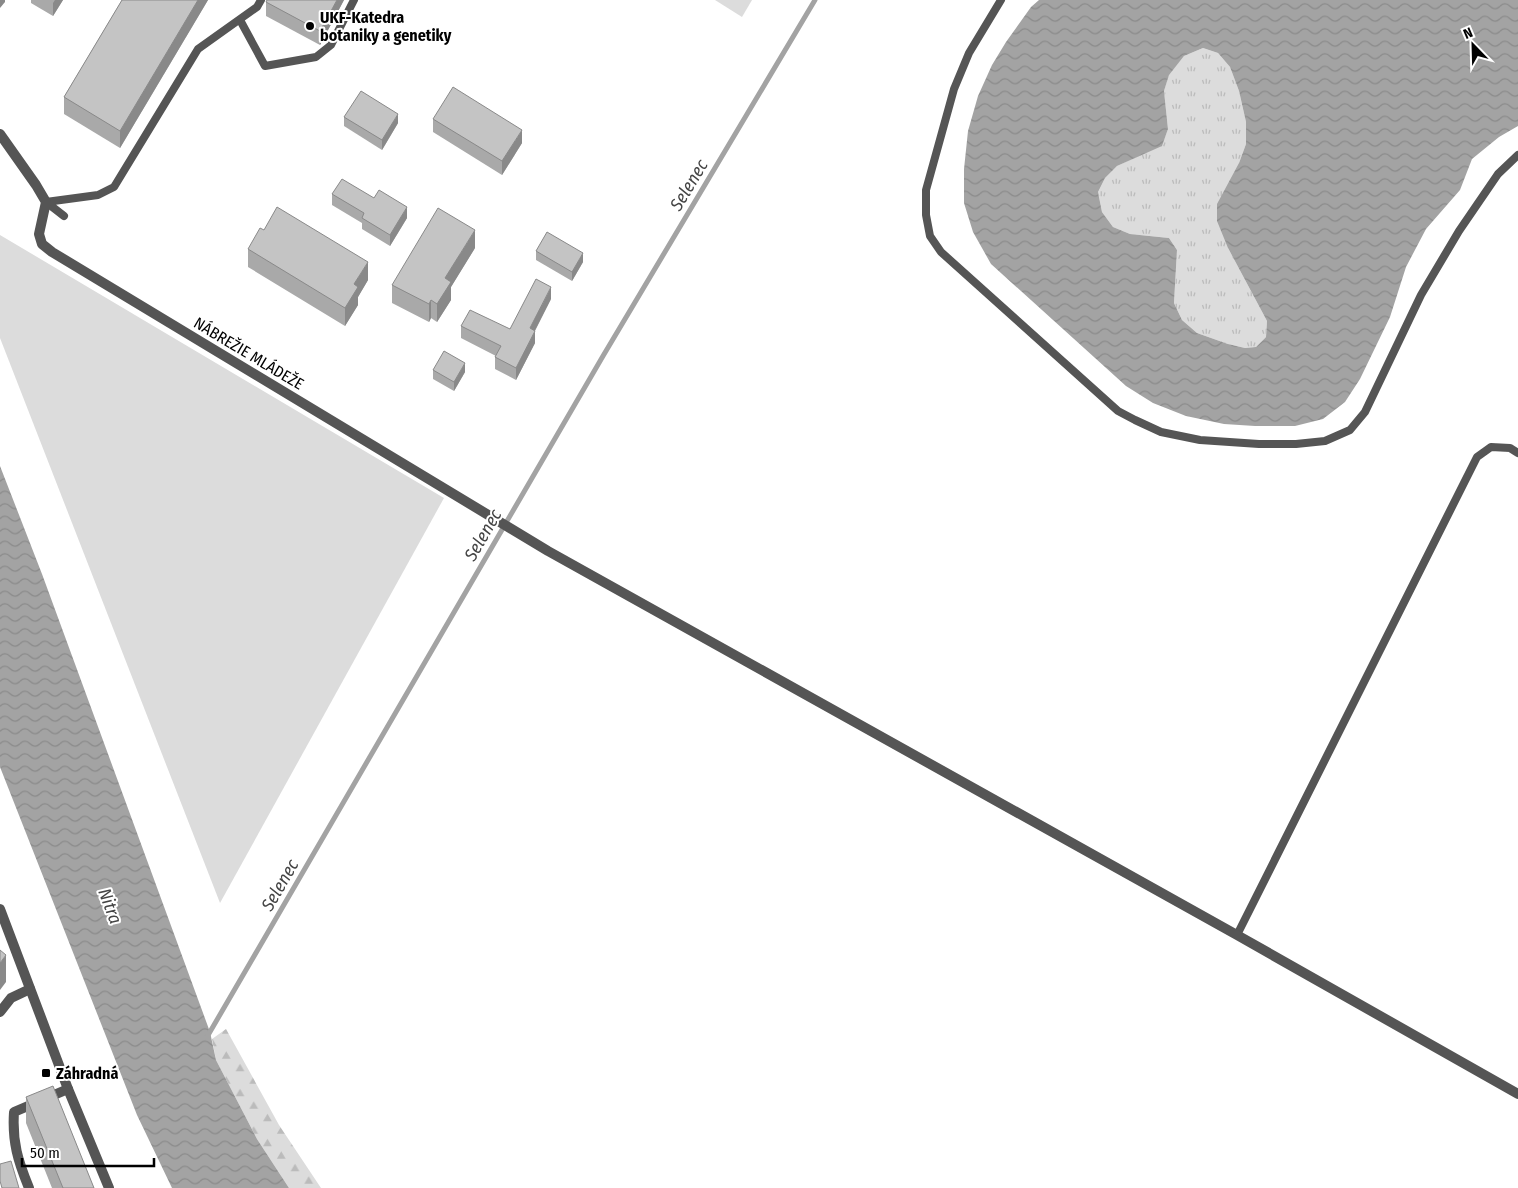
<svg xmlns="http://www.w3.org/2000/svg" width="1518" height="1188" viewBox="0 0 1518 1188" font-family="'Fira Sans Condensed',sans-serif">
<style>
.grass{fill:url(#grass-tufts)}
.forest{fill:url(#forest-firs)}
.garden{fill:#dcdcdc}
.water{fill:url(#water-waves);fill-rule:evenodd}
.lines{fill:none;stroke-linecap:round;stroke-linejoin:round}
.stream{stroke:#a3a3a3;stroke-width:5}
.lane{stroke:#555;stroke-width:8}
.street{stroke:#555;stroke-width:10}
.wall{fill:#a9a9a9}
.shaded-wall{fill:#898989}
.building{fill:#c4c4c4;stroke:#898989}
.poi-dot{fill:#000;stroke:#fff;stroke-width:2}
.labels{text-anchor:middle;stroke-width:4;stroke-linejoin:round;paint-order:stroke}
.poi-label{font-size:16px;font-weight:bold;fill:#000;stroke:#fff;text-anchor:start}
.street-label{font-size:16px;fill:#000;stroke:#fff}
.water-label{font-size:18px;font-style:italic;fill:#444;stroke:#fff}
</style>
<defs>
<pattern id="grass-tufts" width="24" height="20" patternUnits="userSpaceOnUse" patternTransform="scale(1.25)"><rect width="24" height="20" fill="#dcdcdc"/><path d="M3 7l-1-3M5 7V3M7 7l1-3M15 17l-1-3M17 17v-4M19 17l1-3" fill="none" stroke="#bbb"/></pattern>
<pattern id="forest-firs" width="22" height="20" patternUnits="userSpaceOnUse" patternTransform="scale(1.25)"><rect width="22" height="20" fill="#dcdcdc"/><path d="M5 1l3.5 6h-7zM16 11l3.5 6h-7z" fill="#bbb"/></pattern>
<pattern id="water-waves" width="16" height="10" patternUnits="userSpaceOnUse" patternTransform="scale(1.25)"><rect width="16" height="10" fill="#a3a3a3"/><path d="M0 5q4-4 8 0t8 0" fill="none" stroke="#8b8b8b"/></pattern>
</defs>
<rect width="100%" height="100%" fill="#fff"/>
<!-- grass -->
<path class="grass" d="M1203 48 1218 53 1230 67 1239 91 1246 122V144L1239 163 1228 248 1267 321 1266 337 1256 347 1245 348 1228 344 1197 333 1182 320 1174 303 1177 250 1169 238 1130 234 1113 227 1102 212 1098 192 1105 178 1117 166 1162 145 1168 129 1164 91 1169 74 1184 56Z"/>
<!-- forest -->
<path class="forest" d="M226 1029 279 1125 321 1188H289L257 1139 216 1060 212 1039Z"/>
<!-- garden -->
<g class="garden">
<path d="M715 0H752L742 17Z"/>
<path d="M0 235 444 498 220 903 0 338Z"/>
</g>
<!-- water -->
<g class="water">
<path d="M1039 0H1518V126L1499 137 1472 159 1460 190 1426 229 1406 267 1390 317 1360 379 1345 402 1323 419 1295 426H1255L1224 424 1186 416 1153 403 1126 386 991 264 973 232 964 203V169L968 131 978 96 992 65 1006 42 1031 7ZM1203 48 1218 53 1230 67 1239 91 1246 122V144L1239 163 1217 204V221L1228 248 1267 321 1266 337 1256 347 1245 348 1228 344 1197 333 1182 320 1174 303 1177 250 1169 238 1130 234 1113 227 1102 212 1098 192 1105 178 1117 166 1162 146 1168 129 1164 91 1169 75 1184 56Z"/>
<path d="M0 466 42 574 210 1032 216 1060 257 1139 289 1188H172L137 1115 0 767Z"/>
</g>
<g class="lines">
<!-- stream -->
<path class="stream" d="M207 1037 603 356 815 0"/>
<!-- lane -->
<g class="lane">
<path d="M1001 0 969 53 954 89 926 190V215L930 236 941 252 1118 411 1135 420 1161 432 1200 440 1259 444H1296L1325 441 1350 430 1365 412 1421 295 1459 231 1498 174 1518 155"/>
<path d="M240 20 265 66 316 57 331 45 354 0"/>
<path d="M64 216 46 202 98 195 114 187 198 49 257 7 261 0"/>
<path d="M1237 935 1477 457 1491 447 1510 448 1518 453"/>
</g>
<!-- street -->
<g class="street">
<path d="M0 134 36 185 46 202 39 234 42 244 52 252 548 551 1237 935 1518 1094"/>
<path d="M0 909 68 1089 109 1188"/>
<path d="M0 1012 11 998 30 989"/>
<path d="M29 1188C18 1161 12 1142 14 1112L68 1089"/>
</g>
</g>
<!-- wall -->
<g class="wall">
<path d="M31 0H63L53 16 31 3Z"/>
<path d="M122 0H208L120 148 64 114V97Z"/>
<path d="M267 0H344L320 45 266 16V2Z"/>
<path d="M344 117 398 123 382 150 344 126Z"/>
<path d="M433 119 522 143 502 175 433 132Z"/>
<path d="M332 194 374 198 407 218 390 246 362 229V223L332 205Z"/>
<path d="M475 248 451 287V300L437 322 431 318 429 322 392 303V285Z"/>
<path d="M248 249 368 280 358 297V305L345 326 248 267Z"/>
<path d="M536 251 583 262 572 281 536 260Z"/>
<path d="M551 299 535 331V343L516 380 495 369V357L496 356 461 338V326L510 329Z"/>
<path d="M433 370 465 372 454 391 433 379Z"/>
<path d="M26 1097 94 1188H52L26 1123Z"/>
</g>
<!-- shaded-wall -->
<g class="shaded-wall">
<path d="M0 0H5V2L0 8Z"/>
<path d="M55 0H63L53 16V3Z"/>
<path d="M198 0H208L120 148V131Z"/>
<path d="M337 0H344L320 45V31Z"/>
<path d="M398 114V123L382 150V140Z"/>
<path d="M522 130V143L502 175V161Z"/>
<path d="M407 207V218L390 246V235Z"/>
<path d="M475 230V248L451 287V300L437 322V304L445 278Z"/>
<path d="M583 253V262L572 281V272Z"/>
<path d="M368 262V280L358 297V305L345 326V308L354 284Z"/>
<path d="M551 287V299L530 340V328Z"/>
<path d="M431 300V318L429 322V304Z"/>
<path d="M535 331V343L516 380V368Z"/>
<path d="M465 363V372L454 391V382Z"/>
<path d="M6 955V982L0 990V963Z"/>
</g>
<!-- building -->
<g class="building">
<path d="M122 0H198L120 131 64 97Z"/>
<path d="M267 0H337L320 31 266 2Z"/>
<path d="M453 87 522 130 502 161 433 119Z"/>
<path d="M361 91 398 114 382 140 344 117Z"/>
<path d="M342 179 374 198 379 190 407 207 390 235 362 218 364 213 332 194Z"/>
<path d="M277 207 368 262 354 284 358 287 345 308 248 249 260 228 264 230Z"/>
<path d="M438 208 475 230 445 278 451 282 437 304 431 300 429 304 392 285Z"/>
<path d="M547 232 583 253 572 272 536 251Z"/>
<path d="M536 279 551 287 530 328 535 331 516 368 495 357 501 346 461 326 470 310 510 329Z"/>
<path d="M444 351 465 363 454 382 433 370Z"/>
<path d="M0 950 6 955 0 963Z"/>
<path d="M53 1086 94 1188H63L26 1097Z"/>
<path d="M11 1161 19 1188H2L0 1181V1164Z"/>
</g>
<!-- markers -->
<g class="poi-dot">
<circle cx="310" cy="26" r="5"/>
<rect x="41" y="1068" width="10" height="10" rx="2.5"/>
</g>
<g class="labels">
<!-- poi labels -->
<g class="poi-label">
<text x="320" y="23">UKF-Katedra<tspan x="320" dy="18">botaniky a genetiky</tspan></text>
<text x="56" y="1079">Záhradná</text>
</g>
<!-- street labels -->
<g class="street-label">
<text transform="translate(249 353) rotate(31)" y="6">NÁBREŽIE MLÁDEŽE</text>
</g>
<!-- water labels -->
<g class="water-label">
<text transform="translate(689 185) rotate(-59)" y="6">Selenec</text>
<text transform="translate(483 535) rotate(-60)" y="6">Selenec</text>
<text transform="translate(280 885) rotate(-60)" y="6">Selenec</text>
<text transform="translate(110 906) rotate(69)" y="6">Nitra</text>
</g>
</g>
<!-- north arrow -->
<g transform="translate(1473 45) rotate(337)" stroke="#ffffff" stroke-width="4" paint-order="stroke">
<path d="M0-4L9 19L0 12L-9 19Z" fill="#000000"/>
<text y="-8" font-size="14" font-weight="bold" text-anchor="middle" fill="#000000">N</text>
</g>
<!-- scale -->
<path d="M22 1158v8h132v-8" fill="none" stroke="#000000" stroke-width="2.5"/>
<text x="30" y="1158" font-size="15" fill="#000000" stroke="#ffffff" stroke-width="4" paint-order="stroke">50 m</text>
</svg>
